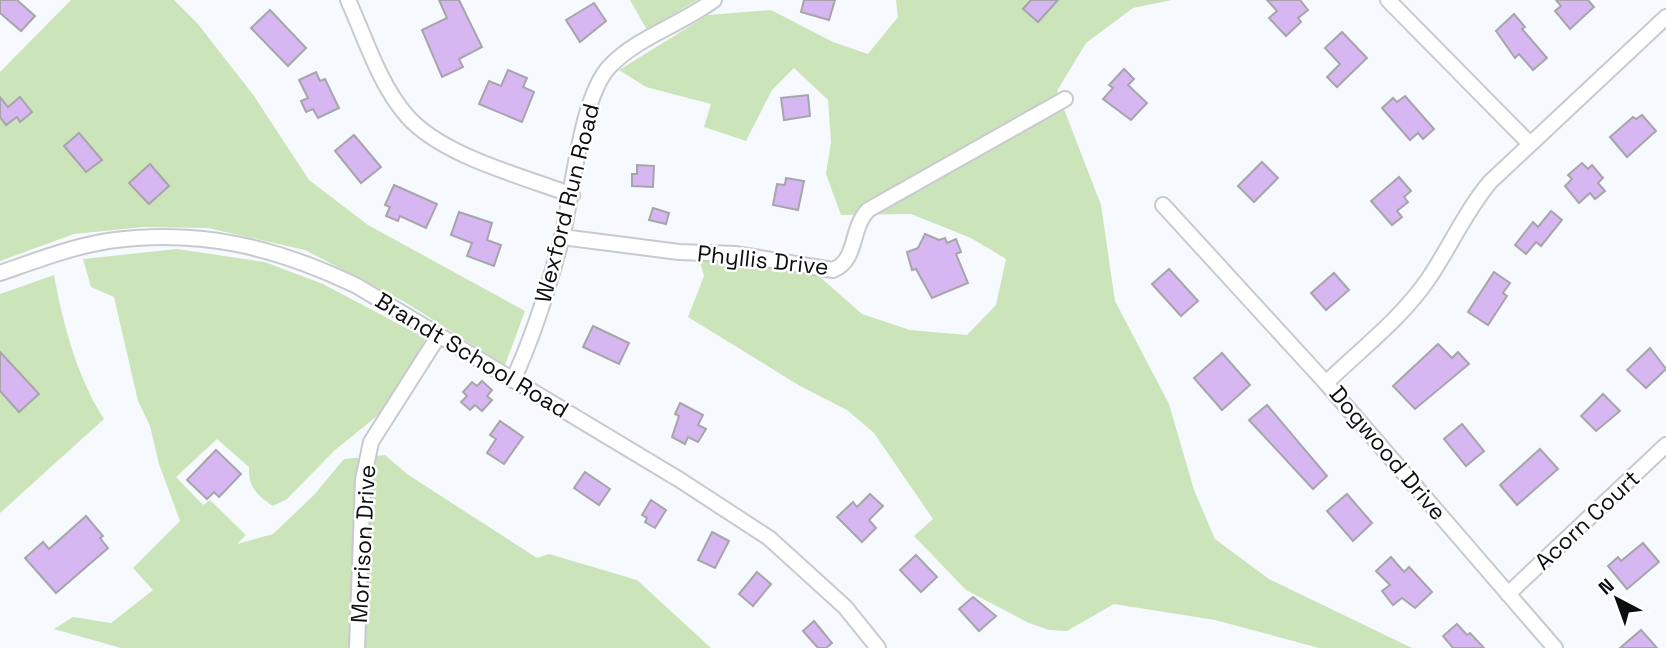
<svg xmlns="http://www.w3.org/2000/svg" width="1666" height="648" viewBox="0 0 1666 648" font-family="'Space Grotesk',sans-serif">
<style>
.green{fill:#cbe4ba}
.building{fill:#d6b7f2;stroke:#a8a5aa;stroke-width:2}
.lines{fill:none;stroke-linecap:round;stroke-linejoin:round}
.minor-casing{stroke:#c7cacf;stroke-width:18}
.minor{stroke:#fff;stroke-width:14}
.labels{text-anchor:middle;stroke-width:5;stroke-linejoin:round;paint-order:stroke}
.street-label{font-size:23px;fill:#0d0e10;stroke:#fff}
</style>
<rect width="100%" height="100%" fill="#f6faff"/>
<!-- green -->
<g class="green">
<path d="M71 0H174L198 24 254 96 309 180 368 225 525 311 505 365 403 301 305 250 208 228 143 227 74 234 0 261V72Z"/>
<path d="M630 0H697L647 30Z"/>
<path d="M896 0H1172L1133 8 1086 43 1057 91 1101 205 1115 301 1169 404 1194 490 1215 539 1269 579 1412 648H1319L1215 620 1114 604 1067 631 1049 630 1029 623 966 590 914 536 933 519 874 433 847 410 800 386 688 317 704 276 699 259 756 262 820 277 862 314 910 330 967 335 996 305 1006 259 971 238 911 214 841 215 826 174 831 142 828 100 794 68 772 90 746 141 704 127 711 104 646 87 619 70 708 15 771 10 833 42 868 54 898 17Z"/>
<path d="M177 249 265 262 323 284 425 338 422 349 382 412 335 450 287 499 273 506C257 495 248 487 249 467L217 439 176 477 203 505 210 500 246 535 237 544 273 534 314 495 344 459 385 455 407 474 537 558 549 554 637 580 711 648H121L54 629 73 617 111 623 153 590 133 568 180 521 159 464 150 426 138 401 114 297 91 287 83 259Z"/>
<path d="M54 275C63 324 77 377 104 419L0 513V294Z"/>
</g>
<!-- building -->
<g class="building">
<path d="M0 0H17L35 16 21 31 0 13Z"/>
<path d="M439 0H459L482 47 459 59 463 67 442 77 422 30 447 18Z"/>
<path d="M804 0H835L829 20 801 12Z"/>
<path d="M1031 0H1058L1038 22 1023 9Z"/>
<path d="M1267 0H1300L1308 10 1298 18 1301 22 1286 36 1269 18 1277 11Z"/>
<path d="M1556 0H1588L1594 7 1570 29 1555 11 1561 6Z"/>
<path d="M594 3 606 21 580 42 566 20Z"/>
<path d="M270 10 306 48 288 66 251 28Z"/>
<path d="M1514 14 1525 27 1522 29 1547 58 1533 70 1519 54 1515 58 1496 31Z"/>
<path d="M1342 32 1367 58 1337 87 1327 77 1340 64 1325 48Z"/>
<path d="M1124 69 1134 79 1128 85 1147 103 1131 120 1103 99 1113 88 1109 85Z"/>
<path d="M508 70 527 78 523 87 534 92 522 122 479 104 489 81 501 86Z"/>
<path d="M316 72 320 81 325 79 339 108 318 118 313 109 306 112 301 101 308 98 299 80Z"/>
<path d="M808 95 810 116 784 120 781 98Z"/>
<path d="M1405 96 1434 129 1423 139 1418 133 1410 140 1382 108 1393 98 1397 102Z"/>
<path d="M0 97 8 107 20 97 32 112 20 122 17 117 6 125 0 117Z"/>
<path d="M1642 115 1656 131 1627 157 1610 137 1633 117 1636 119Z"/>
<path d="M79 133 102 160 86 172 64 146Z"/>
<path d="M354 135 381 167 361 183 335 151Z"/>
<path d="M1262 162 1278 178 1254 202 1238 186Z"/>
<path d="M1582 163 1588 169 1592 165 1603 178 1598 183 1605 191 1595 199 1590 193 1579 203 1565 186 1572 179 1568 175Z"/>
<path d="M150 164 169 186 149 204 129 183Z"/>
<path d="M637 165 654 166 653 187 632 186V174H637Z"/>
<path d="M1399 177 1411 191 1404 197 1408 202 1397 211 1402 217 1392 225 1371 201Z"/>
<path d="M786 178 804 181 798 210 773 205 777 184 785 185Z"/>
<path d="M394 185 437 204 426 228 400 216 398 221 386 216 390 207 385 205Z"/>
<path d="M653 208 669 213 666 224 649 220Z"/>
<path d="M1551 211 1562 220 1541 246 1536 242 1526 254 1515 245 1533 222 1538 227Z"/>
<path d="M459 212 492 223 487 240 501 245 494 266 467 256 472 243 451 235Z"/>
<path d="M925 234 939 240 945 238 947 243 956 239 961 252 956 254 968 283 932 298 916 269 912 270 907 252 918 248Z"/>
<path d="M1169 269 1198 301 1181 316 1152 284Z"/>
<path d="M1494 272 1510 283 1503 293 1507 296 1488 325 1468 312Z"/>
<path d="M1334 273 1349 290 1326 310 1311 293Z"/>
<path d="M593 326 629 343 619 364 583 347Z"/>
<path d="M1438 344 1452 358 1458 352 1469 364 1415 409 1393 386Z"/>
<path d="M1650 348 1666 369 1646 388 1627 370Z"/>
<path d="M0 352 39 394 19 412 0 391Z"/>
<path d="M1222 353 1250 385 1222 410 1194 378Z"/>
<path d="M482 381 492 390 487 396 492 400 482 411 475 405 470 410 461 402 467 396 463 392 472 382 477 386Z"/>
<path d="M1603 394 1620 411 1596 431 1581 416Z"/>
<path d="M680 403 703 415 698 425 706 429 698 442 688 437 685 444 672 437 679 416 675 414Z"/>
<path d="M1267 405 1327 476 1313 489 1249 420Z"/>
<path d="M500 421 523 437 504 464 487 453 496 439 490 435Z"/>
<path d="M1462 424 1484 451 1466 466 1444 439Z"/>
<path d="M1540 449 1558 469 1517 505 1500 485Z"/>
<path d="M216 450 241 474 219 497 214 492 207 499 187 480Z"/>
<path d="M585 472 610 489 599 505 574 488Z"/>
<path d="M870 494 883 506 869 520 876 528 862 542 837 517 853 502 857 507Z"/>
<path d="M1347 494 1372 523 1353 541 1327 511Z"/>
<path d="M651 500 666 510 655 528 645 522 647 518 642 515Z"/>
<path d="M86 516 103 536 100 538 108 548 56 593 25 558 43 542 49 549Z"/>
<path d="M712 532 729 541 715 568 698 560Z"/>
<path d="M1643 543 1659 562 1627 589 1608 566 1618 557 1621 561Z"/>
<path d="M916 555 937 577 921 592 900 570Z"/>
<path d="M1391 557 1404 572 1409 567 1432 592 1415 608 1402 598 1393 605 1382 591 1390 585 1376 571Z"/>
<path d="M757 572 771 584 753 606 739 594Z"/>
<path d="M973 597 996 616 979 631 959 609Z"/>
<path d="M814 621 832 643 826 648H818L803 631Z"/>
<path d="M1457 624 1467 635 1470 633 1484 648H1453L1443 636Z"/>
<path d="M1641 630 1657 648H1620Z"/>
</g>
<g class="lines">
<!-- minor casing -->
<g class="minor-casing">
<g id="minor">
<path d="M348 0C365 37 379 84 407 116 442 156 522 176 572 195"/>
<path d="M1388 0 1529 143"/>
<path d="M1163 205 1326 383"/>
<path d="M562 237 679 252 735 254 833 270C858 260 850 229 868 210L1065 99"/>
<path d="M0 273C35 261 71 247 108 241 199 228 276 247 357 286L680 480 769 538 845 607 878 648"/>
<path d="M513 380C535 333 550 283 563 233 573 190 581 96 610 66 638 37 682 24 714 0"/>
<path d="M1508 594 1666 445"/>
<path d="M357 648 363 480 371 442 439 335"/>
<path d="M1555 648 1326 383C1360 350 1402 318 1429 278 1450 247 1465 212 1490 182L1666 17"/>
</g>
</g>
<!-- minor -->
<use href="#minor" class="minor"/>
</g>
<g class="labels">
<!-- street labels -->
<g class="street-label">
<text transform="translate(567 203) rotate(-76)" y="8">Wexford Run Road</text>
<text transform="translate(763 260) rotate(6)" y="8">Phyllis Drive</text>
<text transform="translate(472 355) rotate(31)" y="8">Brandt School Road</text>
<text transform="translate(1388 453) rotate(50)" y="8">Dogwood Drive</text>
<text transform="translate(1587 520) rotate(-43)" y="8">Acorn Court</text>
<text transform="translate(363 544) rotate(-87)" y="8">Morrison Drive</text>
</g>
</g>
<!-- north arrow -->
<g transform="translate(1617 599) rotate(319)" stroke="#ffffff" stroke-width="5" paint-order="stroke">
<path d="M0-5L12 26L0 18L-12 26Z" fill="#0d0e10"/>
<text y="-10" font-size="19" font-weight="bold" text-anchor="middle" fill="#0d0e10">N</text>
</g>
</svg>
